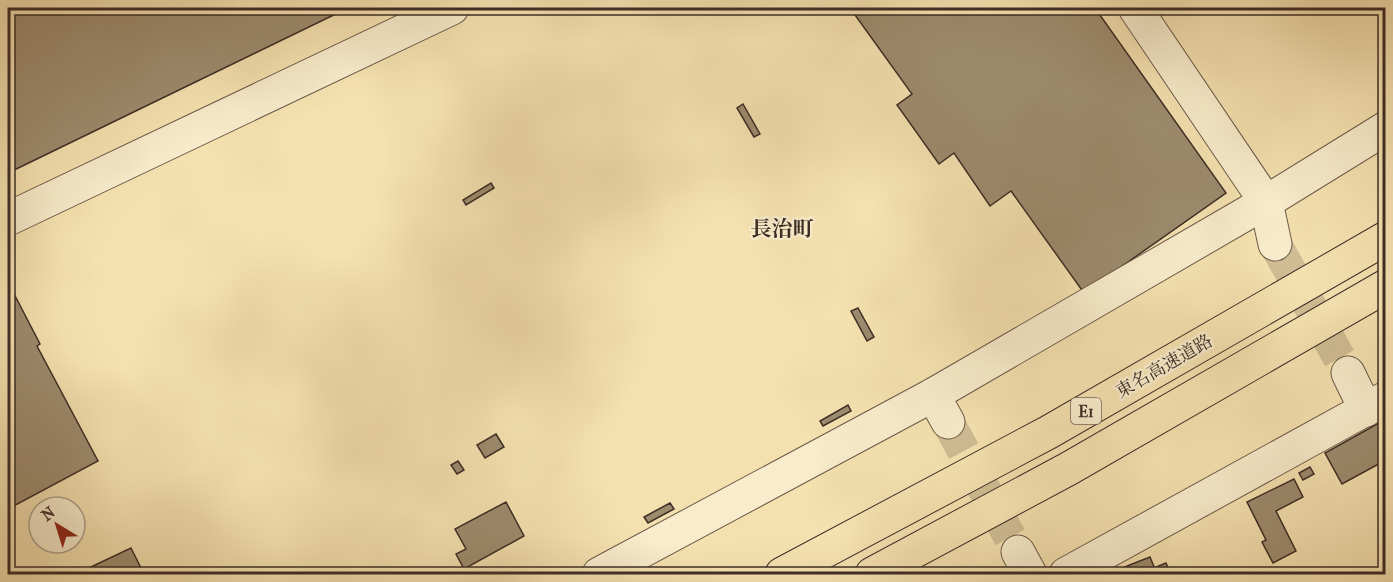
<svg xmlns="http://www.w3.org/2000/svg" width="1393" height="582" viewBox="0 0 1393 582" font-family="'IM FELL French Canon','Noto Serif JP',serif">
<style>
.building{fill:#9d8b6e;stroke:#3d2d26;stroke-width:1.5}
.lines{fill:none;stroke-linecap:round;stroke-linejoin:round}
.minor-tunnel{stroke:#d0bd94;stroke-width:33;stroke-dasharray:33 16;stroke-linecap:butt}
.minor-casing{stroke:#6b5a48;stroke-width:35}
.highway-casing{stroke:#3d2d26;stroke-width:35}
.minor{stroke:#f8eccc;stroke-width:33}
.highway{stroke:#f5e1b0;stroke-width:33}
.labels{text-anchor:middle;stroke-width:4.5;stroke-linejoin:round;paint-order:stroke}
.shield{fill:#f8eccc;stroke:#756658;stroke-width:1.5}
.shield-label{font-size:16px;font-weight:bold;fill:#3d2d26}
.street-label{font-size:18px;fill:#3d2d26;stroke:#f8eccc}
.quarter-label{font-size:21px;font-weight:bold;fill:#3d2d26;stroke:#f8eccc}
</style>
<rect width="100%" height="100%" fill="#f5e1b0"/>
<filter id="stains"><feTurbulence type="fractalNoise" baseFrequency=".00333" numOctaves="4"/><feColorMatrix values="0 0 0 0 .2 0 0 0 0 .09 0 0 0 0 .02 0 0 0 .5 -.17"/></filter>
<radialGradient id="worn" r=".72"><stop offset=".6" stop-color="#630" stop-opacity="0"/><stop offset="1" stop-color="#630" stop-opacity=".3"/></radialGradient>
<!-- building -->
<g class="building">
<path d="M8 8H348L8 173Z"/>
<path d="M850 8H1095L1226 193 1084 293 1011 191 990 206 954 153 939 164 897 105 912 94Z"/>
<path d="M743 104 760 134 754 137 737 108Z"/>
<path d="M491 183 494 188 466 205 463 200Z"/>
<path d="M11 288 40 344 37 346 98 461 8 509V290Z"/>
<path d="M858 308 874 337 867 341 851 311Z"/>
<path d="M848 405 851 411 823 426 820 421Z"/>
<path d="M1386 419V460L1342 484 1325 453Z"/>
<path d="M496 434 504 447 485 458 477 445Z"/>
<path d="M458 461 464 470 457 474 451 465Z"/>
<path d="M1310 467 1314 474 1303 480 1299 473Z"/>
<path d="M1294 479 1303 497 1276 511 1296 551 1273 563 1262 542 1266 540 1247 502Z"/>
<path d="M506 502 524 536 464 569 456 554 466 549 455 529Z"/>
<path d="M670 503 674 509 648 523 644 517Z"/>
<path d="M131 548 144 574H76Z"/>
<path d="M1150 557 1157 574H1107Z"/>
<path d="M1166 563 1171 574H1157L1154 568Z"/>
</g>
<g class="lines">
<!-- minor-tunnel -->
<g class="minor-tunnel">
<path d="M1275 244 1348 373"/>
<path d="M948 422 1018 552"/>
</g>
<!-- minor casing -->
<g class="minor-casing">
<g id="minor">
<path d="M1135 8 1266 202 1275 244"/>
<path d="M8 219 452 8"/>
<path d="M1348 373 1366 410"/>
<path d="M933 395 948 422"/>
<path d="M1018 552 1030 574"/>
<path d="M599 574 933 395 1266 202 1386 128"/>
<path d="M1066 574 1386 398"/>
</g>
</g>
<!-- highway casing -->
<g class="highway-casing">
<g id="highway">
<path d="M782 574 1049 432 1386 238"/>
<path d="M872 574 1068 469 1386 286"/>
</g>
</g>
<!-- minor -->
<use href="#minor" class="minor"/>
<!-- highway -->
<use href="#highway" class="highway"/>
</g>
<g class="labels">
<!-- shield labels -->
<rect class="shield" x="1071" y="398" width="30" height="26" rx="4.5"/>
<g class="shield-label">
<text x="1086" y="417">E1</text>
</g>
<!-- street labels -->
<g class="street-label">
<text transform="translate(1164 366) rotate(-30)" y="6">東名高速道路</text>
</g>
<!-- quarter labels -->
<g class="quarter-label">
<text x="782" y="236">長治町</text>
</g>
</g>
<!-- margin -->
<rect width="1393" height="582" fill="none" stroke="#f5e1b0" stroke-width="30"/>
<rect x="9" y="9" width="1375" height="564" fill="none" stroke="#3d2d26" stroke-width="3"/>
<rect x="15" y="15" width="1363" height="552" fill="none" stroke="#3d2d26" stroke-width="1.5"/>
<!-- north arrow -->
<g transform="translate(57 525) rotate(322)"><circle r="28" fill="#f8eccc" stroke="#ada08a" stroke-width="1.5"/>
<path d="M0-4.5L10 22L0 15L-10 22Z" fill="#8f2418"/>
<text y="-9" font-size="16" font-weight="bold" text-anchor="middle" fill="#3d2d26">N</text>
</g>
<rect width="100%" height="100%" filter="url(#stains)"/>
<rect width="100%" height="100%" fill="url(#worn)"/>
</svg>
